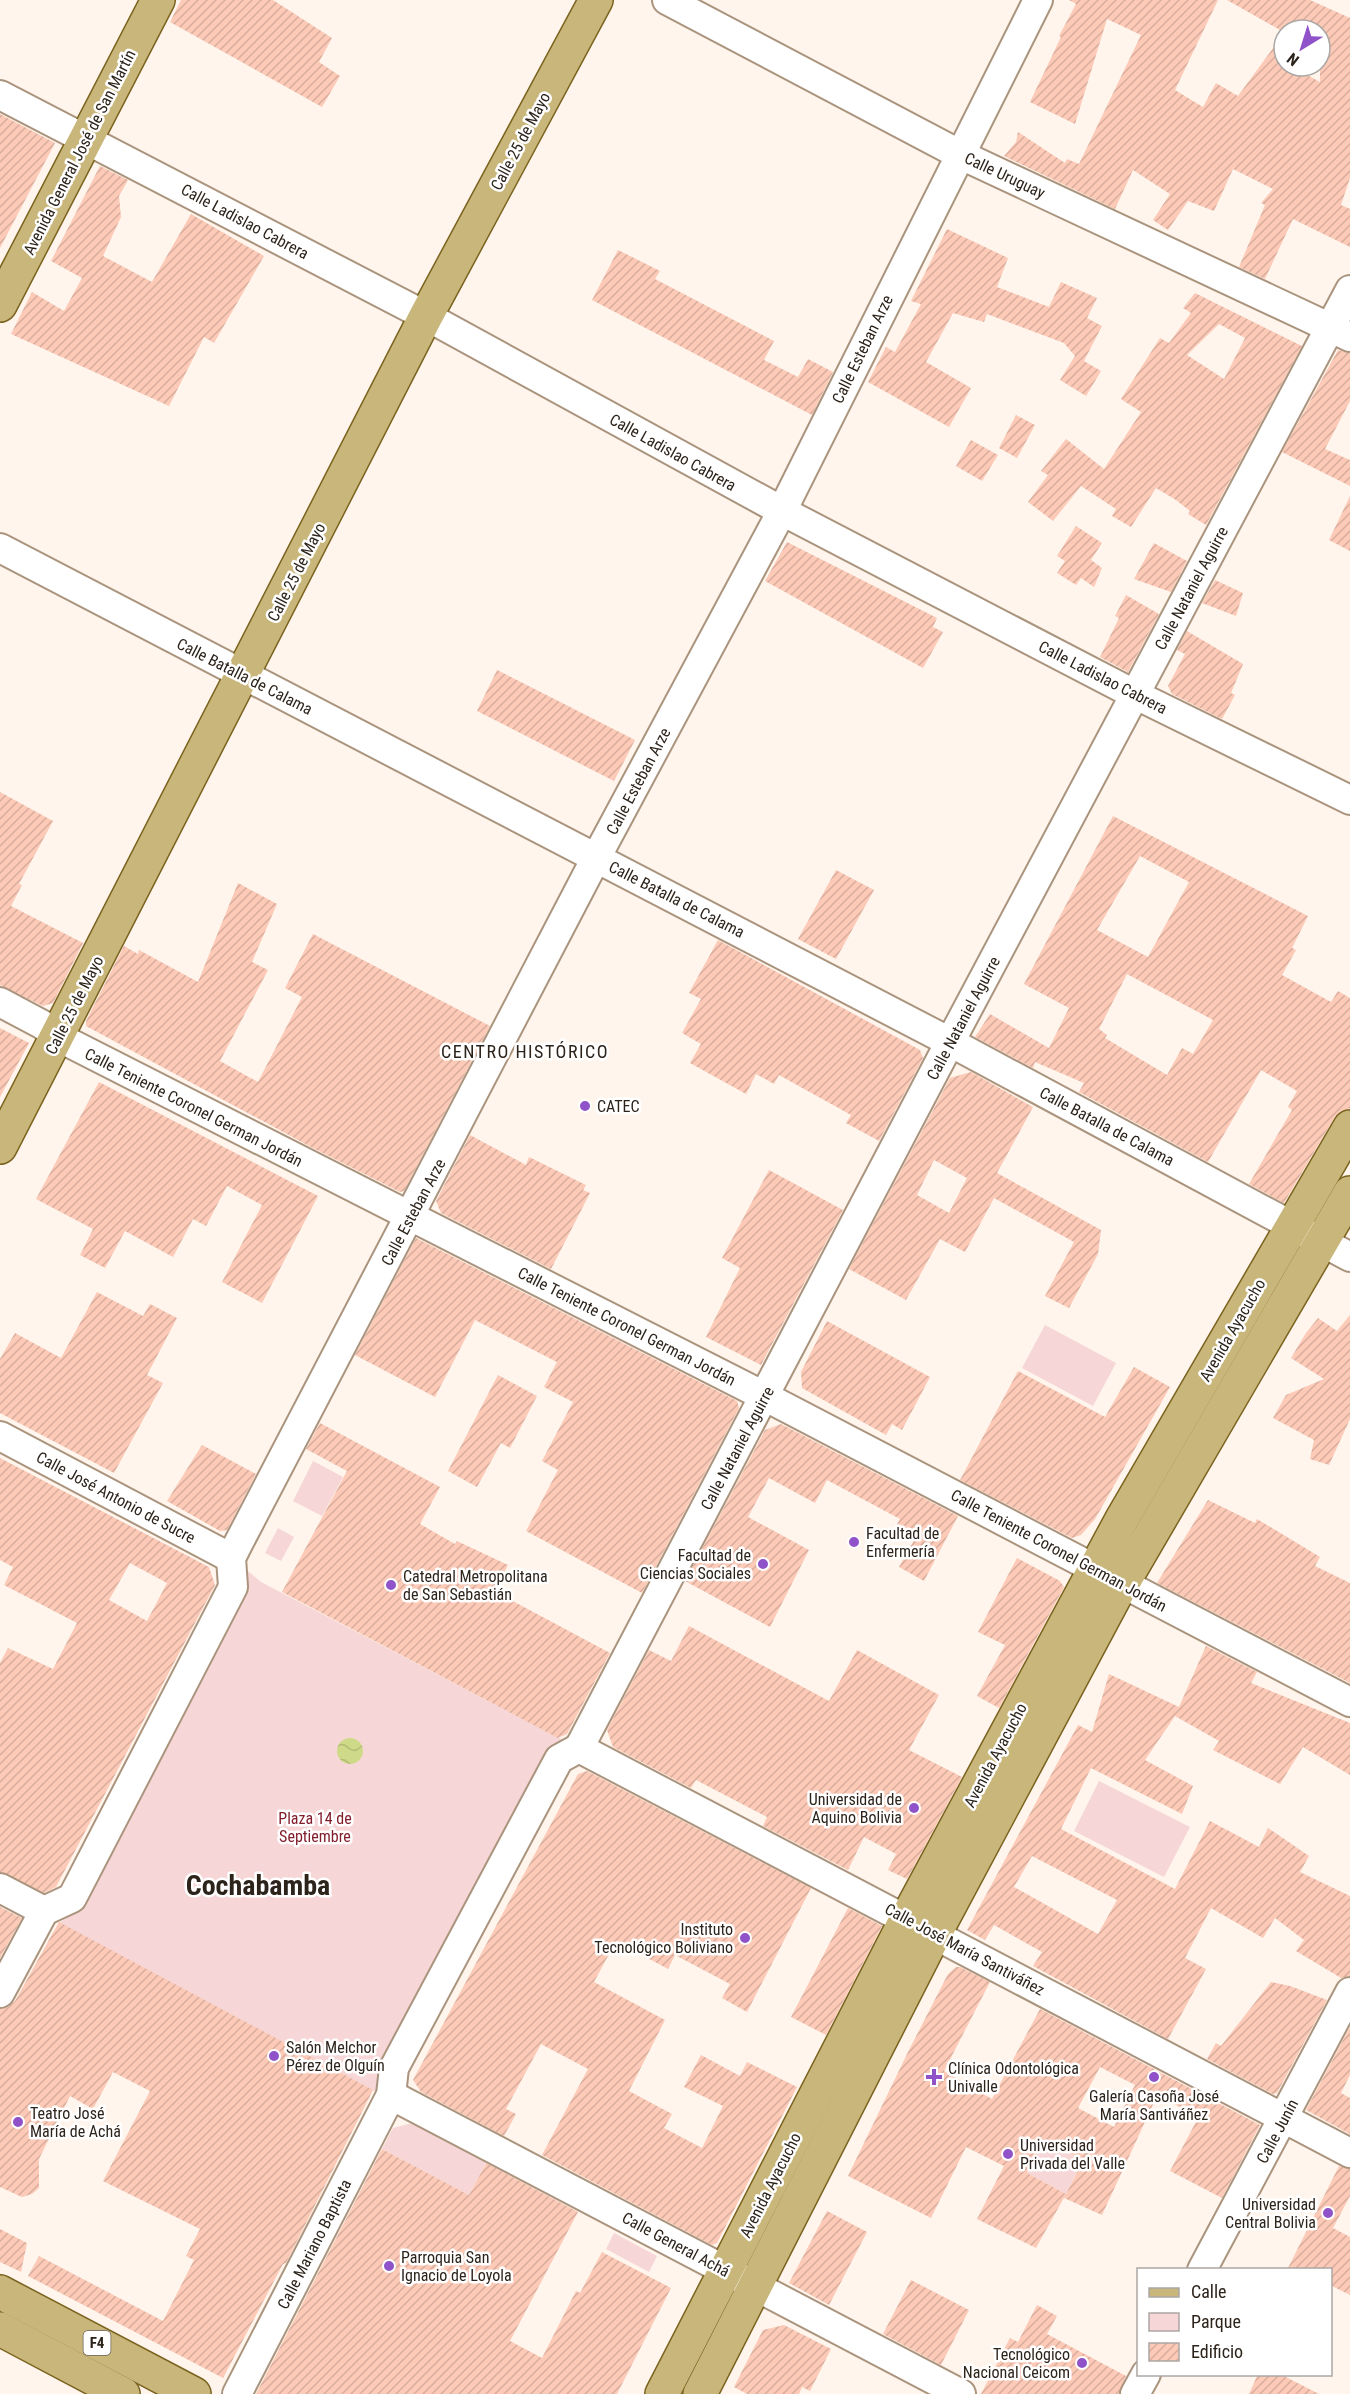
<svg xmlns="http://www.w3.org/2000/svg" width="1350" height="2394" viewBox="0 0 1350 2394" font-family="'Roboto Condensed',sans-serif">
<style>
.green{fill:#f6d6d6}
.water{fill:url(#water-waves)}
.building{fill:url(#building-hatch);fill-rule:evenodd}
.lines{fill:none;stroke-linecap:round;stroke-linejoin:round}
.minor-casing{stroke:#aa947e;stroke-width:32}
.major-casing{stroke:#7b631f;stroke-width:36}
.minor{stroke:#fff;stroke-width:28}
.major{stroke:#c9b67a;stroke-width:33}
.poi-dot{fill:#8f52c9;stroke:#fff;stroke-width:2}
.labels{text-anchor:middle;stroke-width:5;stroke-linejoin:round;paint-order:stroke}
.shield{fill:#fff;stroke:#6b655f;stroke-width:1.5}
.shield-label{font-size:15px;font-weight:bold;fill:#2c231b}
.street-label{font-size:16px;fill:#2c231b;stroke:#fff}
.poi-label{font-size:16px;fill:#2c231b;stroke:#fff;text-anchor:start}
.park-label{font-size:16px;fill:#821d2c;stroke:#fff}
.neighbourhood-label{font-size:18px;letter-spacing:1.5px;fill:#2c231b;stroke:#fff}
.town-label{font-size:28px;font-weight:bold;fill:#2c231b;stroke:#fff}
</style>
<defs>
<pattern id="water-waves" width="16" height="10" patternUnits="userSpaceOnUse" patternTransform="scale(1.5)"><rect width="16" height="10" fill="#cfda89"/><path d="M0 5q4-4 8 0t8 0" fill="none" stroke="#b2bb76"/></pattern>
<pattern id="building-hatch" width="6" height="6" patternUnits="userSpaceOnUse" patternTransform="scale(1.5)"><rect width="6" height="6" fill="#fccab7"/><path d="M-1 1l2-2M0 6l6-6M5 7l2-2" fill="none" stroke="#d8ad9d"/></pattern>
</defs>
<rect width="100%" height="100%" fill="#fff5ec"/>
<!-- green -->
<g class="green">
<path d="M1045 1325 1116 1363 1093 1406 1022 1368Z"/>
<path d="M313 1461 343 1477 322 1516 293 1501Z"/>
<path d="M278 1528 294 1537 281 1561 265 1553Z"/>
<path d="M248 1571 261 1582 565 1741 380 2094 59 1923 74 1913 82 1904 244 1593Z"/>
<path d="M1099 1781 1190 1827 1164 1877 1074 1831Z"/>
<path d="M412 2123 486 2162 469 2195 382 2149 393 2128Z"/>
<path d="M1045 2141 1082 2160 1066 2194 1027 2173Z"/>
<path d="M614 2233 657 2256 649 2272 606 2249Z"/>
</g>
<!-- water -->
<circle class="water" cx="350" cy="1751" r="13"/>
<!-- building -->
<g class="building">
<path d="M181 0H273L332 38 319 62 340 76 322 107 170 22Z"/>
<path d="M1069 0H1218L1175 90 1203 107 1216 83 1238 96 1284 33V66H1291L1320 82V30H1280L1227 0H1310L1350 18V178L1341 205 1350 209V247L1293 219 1265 279 1239 267 1265 205 1261 203 1273 189 1233 169 1214 211 1188 201 1168 230 1153 220 1170 194 1133 170 1115 209 1004 156 1016 142 1018 132 1065 163 1067 159 1079 164 1141 35 1107 19 1075 124 1030 102 1061 37 1059 36 1076 4Z"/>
<path d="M0 114 55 143 0 248Z"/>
<path d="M100 166 128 180 119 196 121 217 103 256 152 282 191 214 264 256 214 343 204 337 169 406 11 334 32 292 64 311 82 278 51 261Z"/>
<path d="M947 229 1008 258 997 287 1049 307 1061 282 1097 298 1087 318 1102 326 1084 361 1101 371 1086 396 1060 380 1075 356 1064 343 987 314 984 322 953 313 926 362 971 388 949 427 868 382 886 347 895 352 921 304 911 301Z"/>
<path d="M618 250 660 271 655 279 774 341 764 360 798 377 808 359 833 372 812 415 592 300Z"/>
<path d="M1195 293 1302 346 1206 525 1188 514 1190 511 1176 500 1156 488 1131 527 1112 516 1116 509 1081 486 1053 521 1028 502 1048 475 1041 471 1066 439 1104 469 1141 412 1121 399 1160 338 1169 343 1191 313 1183 308ZM1219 324 1245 338 1224 379 1187 355Z"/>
<path d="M1338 350 1350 353V401L1325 449 1350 460V486L1282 452Z"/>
<path d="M1016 415 1035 425 1017 458 999 448Z"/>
<path d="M971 440 998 455 982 481 956 466Z"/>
<path d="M1350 496V551L1329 540Z"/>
<path d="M1076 526 1102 543 1091 560 1102 568 1094 587 1081 578 1076 585 1057 573 1065 561 1057 556Z"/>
<path d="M787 542 937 618 933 627 943 632 923 668 765 581Z"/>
<path d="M1154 543 1187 561 1171 592 1134 579Z"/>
<path d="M1215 580 1243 593 1236 616 1202 603Z"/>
<path d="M1126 595 1159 614 1128 672 1100 657 1119 618 1115 616Z"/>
<path d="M1187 631 1243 664 1231 693 1235 695 1222 719 1172 694 1168 686 1185 654 1177 650Z"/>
<path d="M497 670 635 740 614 781 477 711Z"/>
<path d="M0 792 53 821 19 884 22 885 11 906 83 943 53 1003 43 1006 0 985Z"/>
<path d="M1113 816 1308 916 1292 948 1296 950 1282 975 1331 1002 1338 991 1350 998V1108L1341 1111 1334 1118 1284 1203 1249 1184 1292 1110 1288 1107 1297 1091 1261 1070 1208 1162 1079 1092 1084 1083 1035 1062 1033 1068 975 1037 990 1014 1049 1048 1069 1008 1024 984ZM1140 856 1189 882 1148 957 1097 930ZM1127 974 1213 1020 1193 1054 1182 1048 1167 1075 1105 1038 1107 1035 1099 1029Z"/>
<path d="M836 870 874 890 836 959 798 939Z"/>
<path d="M238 883 277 904 252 962 268 970 220 1061 258 1082 302 997 285 988 313 934 490 1026 404 1191 400 1192 311 1147 86 1026V1021L124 946 138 954 139 950 198 982Z"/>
<path d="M718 940 920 1050 923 1058 879 1141 846 1123 851 1115 779 1075 774 1084 756 1074 746 1094 690 1063 701 1044 682 1033 701 999 689 993Z"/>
<path d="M0 1028 29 1043 0 1097Z"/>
<path d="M971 1072 1033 1107 997 1173 1101 1230 1098 1254 1069 1308 1045 1296 1074 1242 994 1198 965 1252 940 1239 906 1300 849 1269 950 1078ZM934 1160 967 1178 949 1213 917 1195Z"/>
<path d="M99 1082 318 1196 262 1303 222 1282 262 1205 227 1186 206 1226 193 1219 173 1257 125 1231 105 1268 80 1255 93 1229 36 1199Z"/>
<path d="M470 1135 526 1165 529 1157 586 1185 583 1190 590 1193 551 1269 441 1213 436 1201Z"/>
<path d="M769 1170 843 1210 761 1365 706 1337 740 1268 722 1258Z"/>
<path d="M416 1238 737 1401 739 1408 642 1593 526 1531 558 1470 542 1461 573 1402 544 1387 557 1362 475 1320 435 1397 355 1355Z"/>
<path d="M97 1292 143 1316 150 1304 177 1318 147 1375 163 1383 114 1473 0 1413V1359L15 1333 61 1358Z"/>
<path d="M1350 1315V1419L1329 1465 1310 1459 1314 1440 1273 1418 1286 1395 1324 1379 1291 1358 1306 1333 1318 1318 1337 1331Z"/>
<path d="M827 1321 930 1377 902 1430 892 1424 886 1435 802 1388 801 1372Z"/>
<path d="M1134 1367 1170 1387 1095 1519 1081 1535 1072 1538 960 1480 1018 1371 1105 1417Z"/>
<path d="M498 1375 537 1396 510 1448 501 1443 477 1487 448 1471Z"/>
<path d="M320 1423 440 1487 420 1524 455 1544 457 1541 508 1565 494 1591 610 1653 567 1734 558 1738 282 1592 347 1471 306 1449Z"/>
<path d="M781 1424 958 1516 924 1581 899 1567 917 1535 897 1524 900 1519 827 1480 815 1503 769 1478 748 1517 809 1550 770 1627 685 1581 765 1430Z"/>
<path d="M202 1445 256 1474 227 1530 220 1531 167 1501Z"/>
<path d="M0 1458 209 1567 215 1585 56 1887 44 1893 0 1872V1663L8 1648 53 1669 77 1623 4 1585 13 1567 0 1560ZM130 1563 167 1583 147 1621 109 1600Z"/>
<path d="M1208 1500 1255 1523 1257 1519 1320 1557 1315 1566 1350 1583V1683L1157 1583Z"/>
<path d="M1017 1558 1060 1581 1064 1587 999 1708 977 1696 1005 1645 978 1632Z"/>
<path d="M689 1626 829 1701 857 1650 939 1695 909 1750 962 1777 907 1879 888 1870 896 1854 864 1837 848 1870 763 1826 767 1817 696 1780 691 1788 613 1747 607 1730 649 1650 671 1661Z"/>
<path d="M1206 1646 1257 1672 1251 1683 1350 1723V1775L1303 1747 1280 1784 1213 1750 1219 1741 1175 1716 1145 1760 1193 1786 1182 1814 1091 1768 1061 1829 1175 1889 1210 1821 1259 1847 1268 1828 1309 1856 1300 1872 1350 1896V1976L1341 1978 1296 1951 1304 1940 1275 1918 1263 1938 1211 1908 1185 1958 1206 1969 1168 2039 1033 1966 1042 1952 994 1925 985 1940 967 1930 1078 1725 1092 1732 1109 1674 1179 1707ZM1032 1856 1117 1900 1098 1934 1014 1887Z"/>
<path d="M587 1771 811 1888 747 2012 722 1998 730 1984 675 1955 668 1969 616 1941 594 1982 665 2020 629 2091 672 2114 664 2128 702 2148 723 2106 684 2087 701 2055 740 2076 747 2062 797 2087 717 2243 712 2245 542 2155 588 2069 541 2044 506 2109 516 2114 504 2136 421 2092 413 2080 578 1774Z"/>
<path d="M0 1907 22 1918 0 1958Z"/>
<path d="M848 1908 882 1926 826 2035 791 2017Z"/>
<path d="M59 1922 373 2090 286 2263 283 2264 223 2378 28 2276 39 2256 163 2321 194 2260 186 2256 200 2229 103 2181 150 2091 113 2072 93 2109 70 2096 39 2159V2188L32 2194 22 2197 0 2187V2009L8 2007 15 2001Z"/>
<path d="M956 1967H960L990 1982 944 2071 992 2099 1040 2009 1260 2125 1222 2198 1170 2171 1199 2116 1157 2096 1102 2215 1064 2198 1066 2194 1036 2248 977 2219 1004 2166 966 2147 931 2218 848 2176 908 2052 948 1974ZM1100 2067 1135 2085 1114 2127 1078 2108ZM1045 2141 1083 2160 1066 2194 1027 2173Z"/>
<path d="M1271 1982 1290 1986 1327 2000 1277 2093 1273 2094 1207 2059 1216 2043 1221 2046Z"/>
<path d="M1350 2027V2075L1341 2093 1350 2098V2134L1306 2110Z"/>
<path d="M382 2149 469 2195 486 2163 578 2212 510 2341 542 2358 576 2291 580 2293 602 2252 671 2288 617 2394H256Z"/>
<path d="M1339 2166 1350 2169V2196L1333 2228 1350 2237V2295L1330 2285V2270H1287Z"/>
<path d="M827 2211 867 2232 829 2305 789 2283Z"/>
<path d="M0 2229 27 2243 21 2272 0 2262Z"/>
<path d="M911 2280 969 2310 941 2365 883 2334Z"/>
<path d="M1037 2305 1057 2316 1047 2334 1126 2376 1119 2394H981L1010 2338 1018 2342Z"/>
<path d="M784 2325 831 2349 810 2391 802 2387 799 2394H747L734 2387 763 2330Z"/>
<path d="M1258 2374H1280L1319 2394H1249Z"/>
</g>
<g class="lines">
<!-- minor casing -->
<g class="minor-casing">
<g id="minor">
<path d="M667 0 959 154 1350 337"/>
<path d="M0 95 426 316 782 511 1134 694 1350 800"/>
<path d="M0 548 950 1042 1350 1257"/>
<path d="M0 1002 43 1025 58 1037 764 1396 1350 1702"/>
<path d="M0 1436 231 1558"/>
<path d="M579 1748 950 1042 1350 290"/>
<path d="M579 1748 1350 2153"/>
<path d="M0 1888 44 1911"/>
<path d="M44 1911 72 1898 233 1587 231 1558 238 1544 596 858 782 511 1038 0"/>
<path d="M0 1993 44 1911"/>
<path d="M391 2095 961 2394"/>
<path d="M1202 2270 1350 1992"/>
<path d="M237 2394 391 2095 394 2068 559 1759 579 1748"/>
<path d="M1135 2394 1146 2374"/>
</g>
</g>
<!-- major casing -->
<g class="major-casing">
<g id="major">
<path d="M0 305 158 0"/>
<path d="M0 1147 426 316 596 0"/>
<path d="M0 2292 194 2394"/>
<path d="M0 2329 123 2394"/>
<path d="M662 2394 907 1918 1122 1519 1350 1127"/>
<path d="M700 2394 935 1933 1114 1598 1350 1193"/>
</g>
</g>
<!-- minor -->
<use href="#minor" class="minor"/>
<!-- major -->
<use href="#major" class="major"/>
</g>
<!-- markers -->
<g class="poi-dot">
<circle cx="585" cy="1106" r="6"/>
<circle cx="854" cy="1542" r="6"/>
<circle cx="763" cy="1564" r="6"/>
<circle cx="391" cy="1585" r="6"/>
<circle cx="914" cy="1808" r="6"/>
<circle cx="745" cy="1938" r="6"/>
<circle cx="274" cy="2056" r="6"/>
<path d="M931 2068h6v6h6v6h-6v6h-6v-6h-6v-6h6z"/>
<circle cx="1154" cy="2077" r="6"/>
<circle cx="18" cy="2122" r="6"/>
<circle cx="1008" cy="2154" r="6"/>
<circle cx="1328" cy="2213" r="6"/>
<circle cx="389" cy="2266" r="6"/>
<circle cx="1082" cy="2363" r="6"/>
</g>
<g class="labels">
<!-- shield labels -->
<rect class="shield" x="83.5" y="2331" width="27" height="24" rx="4.5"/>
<g class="shield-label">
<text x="97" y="2348">F4</text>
</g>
<!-- street labels -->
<g class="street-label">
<text transform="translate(520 141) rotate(-62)" y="6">Calle 25 de Mayo</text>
<text transform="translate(79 152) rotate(-63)" y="6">Avenida General José de San Martín</text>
<text transform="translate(1005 175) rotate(25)" y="6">Calle Uruguay</text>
<text transform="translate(245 221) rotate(28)" y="6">Calle Ladislao Cabrera</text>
<text transform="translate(862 349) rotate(-64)" y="6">Calle Esteban Arze</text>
<text transform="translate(673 452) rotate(29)" y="6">Calle Ladislao Cabrera</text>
<text transform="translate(296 572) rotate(-63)" y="6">Calle 25 de Mayo</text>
<text transform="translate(1191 588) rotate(-62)" y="6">Calle Nataniel Aguirre</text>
<text transform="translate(245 676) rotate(27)" y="6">Calle Batalla de Calama</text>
<text transform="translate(1103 677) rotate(27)" y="6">Calle Ladislao Cabrera</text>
<text transform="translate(638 781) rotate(-62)" y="6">Calle Esteban Arze</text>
<text transform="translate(677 899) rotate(27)" y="6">Calle Batalla de Calama</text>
<text transform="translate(74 1005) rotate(-63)" y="6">Calle 25 de Mayo</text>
<text transform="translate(963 1018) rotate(-62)" y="6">Calle Nataniel Aguirre</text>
<text transform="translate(194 1107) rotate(27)" y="6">Calle Teniente Coronel German Jordán</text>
<text transform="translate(1107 1126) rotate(28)" y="6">Calle Batalla de Calama</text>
<text transform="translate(413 1212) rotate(-62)" y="6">Calle Esteban Arze</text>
<text transform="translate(627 1326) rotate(27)" y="6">Calle Teniente Coronel German Jordán</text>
<text transform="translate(1232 1330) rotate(-60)" y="6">Avenida Ayacucho</text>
<text transform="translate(737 1448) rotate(-62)" y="6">Calle Nataniel Aguirre</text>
<text transform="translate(116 1497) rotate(28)" y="6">Calle José Antonio de Sucre</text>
<text transform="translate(1059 1550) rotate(28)" y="6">Calle Teniente Coronel German Jordán</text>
<text transform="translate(995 1755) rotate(-62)" y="6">Avenida Ayacucho</text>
<text transform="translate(965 1949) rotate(28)" y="6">Calle José María Santiváñez</text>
<text transform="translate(1277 2131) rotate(-62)" y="6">Calle Junín</text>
<text transform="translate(770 2185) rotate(-63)" y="6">Avenida Ayacucho</text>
<text transform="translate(314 2244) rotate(-63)" y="6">Calle Mariano Baptista</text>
<text transform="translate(676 2244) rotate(28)" y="6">Calle General Achá</text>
</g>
<!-- poi labels -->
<g class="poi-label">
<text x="597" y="1112">CATEC</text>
<text x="866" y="1539">Facultad de<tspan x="866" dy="18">Enfermería</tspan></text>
<text x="751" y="1561" text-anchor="end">Facultad de<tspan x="751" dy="18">Ciencias Sociales</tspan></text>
<text x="403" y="1582">Catedral Metropolitana<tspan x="403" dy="18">de San Sebastián</tspan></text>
<text x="902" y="1805" text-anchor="end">Universidad de<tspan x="902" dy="18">Aquino Bolivia</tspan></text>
<text x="733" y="1935" text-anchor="end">Instituto<tspan x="733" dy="18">Tecnológico Boliviano</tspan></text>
<text x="286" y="2053">Salón Melchor<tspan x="286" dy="18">Pérez de Olguín</tspan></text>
<text x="948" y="2074">Clínica Odontológica<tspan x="948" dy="18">Univalle</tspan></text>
<text x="1154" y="2102" text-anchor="middle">Galería Casoña José<tspan x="1154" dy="18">María Santiváñez</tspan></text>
<text x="30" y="2119">Teatro José<tspan x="30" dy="18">María de Achá</tspan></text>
<text x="1020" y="2151">Universidad<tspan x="1020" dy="18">Privada del Valle</tspan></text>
<text x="1316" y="2210" text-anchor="end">Universidad<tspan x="1316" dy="18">Central Bolivia</tspan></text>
<text x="401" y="2263">Parroquia San<tspan x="401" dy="18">Ignacio de Loyola</tspan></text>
<text x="1070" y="2360" text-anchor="end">Tecnológico<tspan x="1070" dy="18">Nacional Ceicom</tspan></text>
</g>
<!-- park labels -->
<g class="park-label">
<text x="315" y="1824">Plaza 14 de<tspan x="315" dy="18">Septiembre</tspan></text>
</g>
<!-- neighbourhood labels -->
<g class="neighbourhood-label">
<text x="525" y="1058">CENTRO HISTÓRICO</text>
</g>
<!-- town labels -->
<g class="town-label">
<text x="258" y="1895">Cochabamba</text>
</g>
</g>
<!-- legend -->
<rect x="1137" y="2268" width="195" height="108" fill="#ffffff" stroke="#aba7a4" stroke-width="1.5"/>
<rect x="1149" y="2288" width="30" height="9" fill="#c9b67a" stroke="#aba7a4" stroke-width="1.5"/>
<text x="1191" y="2298" font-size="18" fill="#2c231b">Calle</text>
<rect x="1149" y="2313" width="30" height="18" fill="#f6d6d6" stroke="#aba7a4" stroke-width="1.5"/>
<text x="1191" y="2328" font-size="18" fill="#2c231b">Parque</text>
<rect x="1149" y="2343" width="30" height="18" fill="url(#building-hatch)" stroke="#aba7a4" stroke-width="1.5"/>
<text x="1191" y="2358" font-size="18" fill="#2c231b">Edificio</text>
<!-- north arrow -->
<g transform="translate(1302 48) rotate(218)"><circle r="28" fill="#ffffff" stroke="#aba7a4" stroke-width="1.5"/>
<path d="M0-4.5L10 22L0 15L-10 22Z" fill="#8f52c9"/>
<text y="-9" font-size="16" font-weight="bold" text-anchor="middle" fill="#2c231b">N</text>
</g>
</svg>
